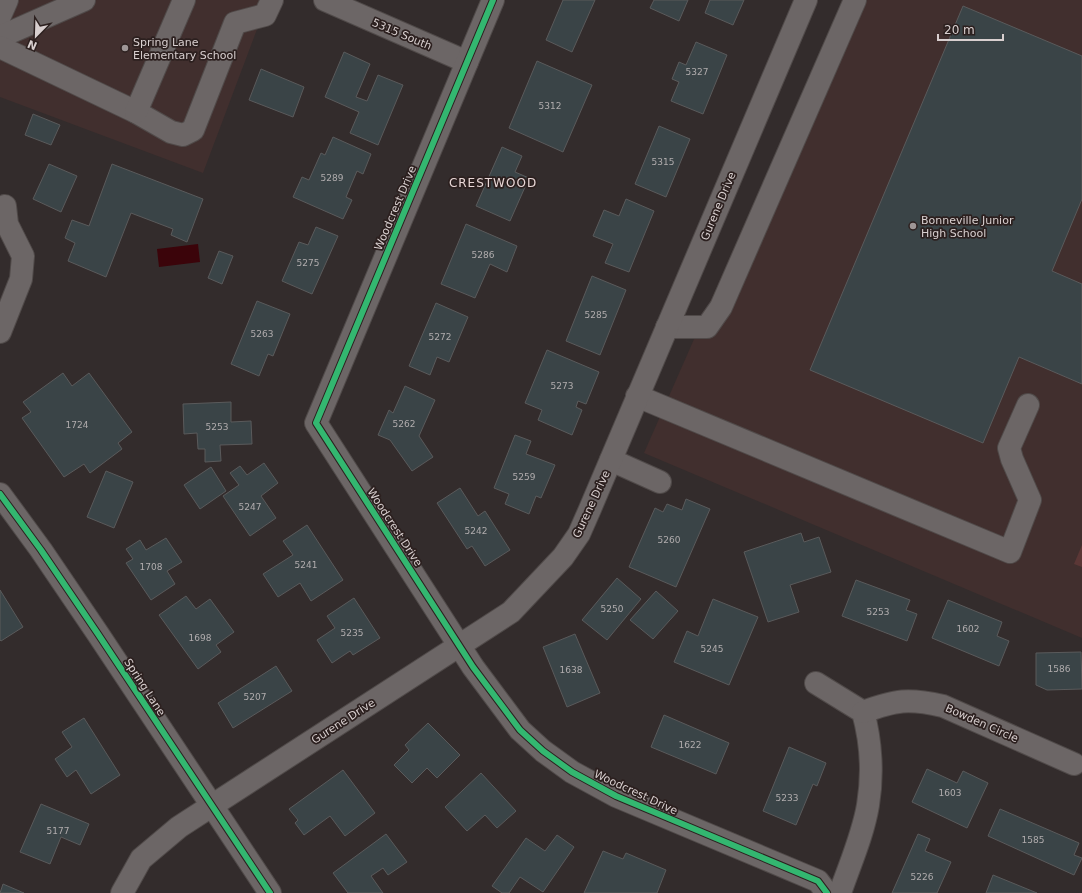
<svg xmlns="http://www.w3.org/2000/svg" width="1082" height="893" viewBox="0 0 1082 893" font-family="'DejaVu Sans',sans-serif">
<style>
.built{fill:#412f2e}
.green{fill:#5b3736}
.water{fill:#3b040a}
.building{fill:#3a4447;stroke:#5a5a5b}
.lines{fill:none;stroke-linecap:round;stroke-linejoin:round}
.minor-casing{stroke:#504a49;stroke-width:24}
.minor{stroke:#6c6666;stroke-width:22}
.cycleway-casing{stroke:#2c201f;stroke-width:8}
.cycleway{stroke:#33b770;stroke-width:6}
.poi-dot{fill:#9e9696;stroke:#2c201f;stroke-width:1.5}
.labels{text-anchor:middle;stroke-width:3.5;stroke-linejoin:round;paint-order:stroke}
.number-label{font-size:9px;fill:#b0acad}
.street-label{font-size:11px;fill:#d8cfcf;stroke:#2c201f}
.poi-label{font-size:11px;fill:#d8cfcf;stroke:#2c201f;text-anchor:start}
.neighbourhood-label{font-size:12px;letter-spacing:1px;fill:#e9d8d7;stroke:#2c201f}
</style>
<rect width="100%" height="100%" fill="#332c2c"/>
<!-- built -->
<g class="built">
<path d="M0 0H268L203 173 0 97Z"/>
<path d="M843 0H1082V638L644 453Z"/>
</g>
<!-- green -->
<path class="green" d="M1082 545V567L1074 564Z"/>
<!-- water -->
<path class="water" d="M198 244 200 262 159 267 157 249Z"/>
<!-- building -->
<g class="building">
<path d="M563 0H595L572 52 546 40Z"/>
<path d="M654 0H688L679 21 650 8Z"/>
<path d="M710 0H744L733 25 705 13Z"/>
<path d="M963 6 1082 56V199L1052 271 1082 284V384L1019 357 983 443 810 370Z"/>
<path d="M696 42 727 55 703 114 671 101 679 82 672 79 679 62 686 65Z"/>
<path d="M344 52 370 64 356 97 367 101 378 75 403 85 378 145 350 133 359 112 325 97Z"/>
<path d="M537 61 592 85 563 152 509 128Z"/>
<path d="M261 69 304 87 293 117 249 100Z"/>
<path d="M33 114 60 125 51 145 25 135Z"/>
<path d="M659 126 690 139 666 197 635 184Z"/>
<path d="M333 137 371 154 363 174 357 171 346 197 352 200 343 219 293 197 302 177 309 180 321 153 325 155Z"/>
<path d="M502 147 522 156 515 172 529 178 510 221 476 206Z"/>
<path d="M49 164 77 176 61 212 33 199Z"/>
<path d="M112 164 203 199 187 242 171 235 173 229 131 213 106 277 68 261 75 243 65 238 72 220 89 226Z"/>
<path d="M626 199 654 211 629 272 605 263 613 244 593 236 604 210 619 216Z"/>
<path d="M466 224 517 246 507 272 490 264 475 298 441 284Z"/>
<path d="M316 227 338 236 312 294 282 281 299 242 308 245Z"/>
<path d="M219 251 233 256 222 284 208 278Z"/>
<path d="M592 276 626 290 600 355 566 341Z"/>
<path d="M257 301 290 314 273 356 268 354 259 376 231 364Z"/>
<path d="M436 303 468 317 449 362 437 357 430 375 409 366Z"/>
<path d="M547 350 599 372 586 404 578 401 576 407 582 410 572 435 538 420 542 410 525 403Z"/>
<path d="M63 373 72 386 89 373 132 432 118 443 122 449 90 473 84 464 64 477 22 418 31 412 23 402Z"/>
<path d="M405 386 435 400 419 436 433 457 412 471 390 440 378 435 389 410 393 413Z"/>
<path d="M231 402V422L251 421 252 444 220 445 221 461 205 462V449H198L197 433 184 434 183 404Z"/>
<path d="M515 435 531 441 526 454 555 465 541 498 536 496 529 514 505 504 509 494 494 488Z"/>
<path d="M264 463 278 483 261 496 276 518 250 536 223 496 239 485 230 473 240 466 247 475Z"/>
<path d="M211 467 226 491 200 509 184 485Z"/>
<path d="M106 471 133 482 114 528 87 517Z"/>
<path d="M460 488 478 516 485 511 510 550 485 566 472 546 467 549 437 503Z"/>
<path d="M686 499 710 509 676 587 629 567 655 508 663 512 667 504 682 510Z"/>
<path d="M307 525 343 580 311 601 300 583 278 597 263 574 293 555 283 541Z"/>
<path d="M801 533 804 542 819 537 831 572 790 585 799 612 768 622 744 552Z"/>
<path d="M166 538 182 562 167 571 175 584 151 600 126 563 133 559 126 549 140 540 146 550Z"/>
<path d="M617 578 641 599 607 640 582 620Z"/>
<path d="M856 580 910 600 906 610 917 614 907 641 842 616Z"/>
<path d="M0 590 23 627 1 641 0 640Z"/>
<path d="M656 591 678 611 653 639 630 620Z"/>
<path d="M186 596 196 609 210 599 234 632 216 645 221 652 198 669 159 615Z"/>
<path d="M354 598 380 638 353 655 350 651 332 663 317 640 335 628 327 616Z"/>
<path d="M713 599 758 617 729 685 674 662 687 631 698 636Z"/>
<path d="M948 600 1002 622 997 636 1009 641 999 666 932 638Z"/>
<path d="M575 634 600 693 567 707 543 647Z"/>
<path d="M1081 652 1082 689 1047 690 1036 685V653Z"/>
<path d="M276 666 292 691 233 728 218 703Z"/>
<path d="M664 715 729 743 716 774 651 747Z"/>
<path d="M84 718 120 775 91 794 76 770 67 777 55 759 72 747 62 732Z"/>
<path d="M428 723 460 755 437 778 427 768 412 783 394 765 409 750 405 745Z"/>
<path d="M789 747 826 763 817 786 813 784 796 825 763 811Z"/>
<path d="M927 769 957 783 963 771 988 783 967 828 912 802Z"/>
<path d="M343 770 375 813 345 836 330 816 304 835 295 823 298 820 289 809Z"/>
<path d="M481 773 516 811 497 828 485 815 467 831 445 807Z"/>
<path d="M41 804 89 824 80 845 61 837 50 864 20 852Z"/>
<path d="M1000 809 1079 843 1074 855 1082 858 1074 875 988 836Z"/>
<path d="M386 834 407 862 388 875 383 868 371 876 383 893H348L333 873Z"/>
<path d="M918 834 930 839 925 851 951 862 937 893H892Z"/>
<path d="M557 835 574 847 543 892 520 877 509 893H502L492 886 526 838 545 851Z"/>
<path d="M603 851 623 859 626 853 666 870 657 893H584Z"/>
<path d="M993 875 1037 893H986Z"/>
<path d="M3 884 24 893H0Z"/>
</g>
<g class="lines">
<!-- minor casing -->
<g class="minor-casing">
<g id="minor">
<path d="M325 0 467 62"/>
<path d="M493 0 316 423 473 667 520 730 543 751 572 772 616 796 818 881 827 893"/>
<path d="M0 16 7 0"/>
<path d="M0 37 84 0"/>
<path d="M0 47 136 112 171 132 183 135 193 130 235 23 265 15 272 0"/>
<path d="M136 112 184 0"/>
<path d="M667 327H707L721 307 855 0"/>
<path d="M0 332 21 279 23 256 7 224 5 206"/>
<path d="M637 396 1010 552 1030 500 1012 459 1009 448 1028 405"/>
<path d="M611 460 660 482"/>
<path d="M0 494 41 550 98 634 270 893"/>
<path d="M816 683 863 712C871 741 873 775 868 805 863 835 850 864 840 893"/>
<path d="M863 712C896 700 908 698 943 706L1074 764"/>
<path d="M122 893 141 859 179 827 511 612 563 557 579 534 590 509 806 0"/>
</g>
</g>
<!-- minor -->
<use href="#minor" class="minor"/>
<!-- cycleway casing -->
<g class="cycleway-casing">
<g id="cycleway">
<path d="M493 0 316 423 473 667 520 730 543 751 572 772 616 796 818 881 827 893"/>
<path d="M0 494 41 550 98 634 270 893"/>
</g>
</g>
<!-- cycleway -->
<use href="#cycleway" class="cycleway"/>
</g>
<!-- markers -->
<g class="poi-dot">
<circle cx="125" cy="48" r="4"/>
<circle cx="913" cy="226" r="4"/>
</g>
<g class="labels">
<!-- number labels -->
<g class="number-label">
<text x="697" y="75">5327</text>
<text x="550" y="109">5312</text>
<text x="663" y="165">5315</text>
<text x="332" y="181">5289</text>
<text x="483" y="258">5286</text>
<text x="308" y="266">5275</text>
<text x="596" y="318">5285</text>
<text x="262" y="337">5263</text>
<text x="440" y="340">5272</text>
<text x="562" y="389">5273</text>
<text x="404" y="427">5262</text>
<text x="77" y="428">1724</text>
<text x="217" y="430">5253</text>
<text x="524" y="480">5259</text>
<text x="250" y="510">5247</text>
<text x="476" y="534">5242</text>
<text x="669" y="543">5260</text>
<text x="306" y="568">5241</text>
<text x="151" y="570">1708</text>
<text x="612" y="612">5250</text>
<text x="878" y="615">5253</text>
<text x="968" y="632">1602</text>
<text x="352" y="636">5235</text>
<text x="200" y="641">1698</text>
<text x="712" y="652">5245</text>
<text x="1059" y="672">1586</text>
<text x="571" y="673">1638</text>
<text x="255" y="700">5207</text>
<text x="690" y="748">1622</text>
<text x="950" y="796">1603</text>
<text x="787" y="801">5233</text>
<text x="58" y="834">5177</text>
<text x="1033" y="843">1585</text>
<text x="922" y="880">5226</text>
</g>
<!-- street labels -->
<g class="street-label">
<text transform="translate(402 34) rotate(23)" y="4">5315 South</text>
<text transform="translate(718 206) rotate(-67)" y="4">Gurene Drive</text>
<text transform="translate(395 208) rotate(-67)" y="4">Woodcrest Drive</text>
<text transform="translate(591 504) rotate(-65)" y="4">Gurene Drive</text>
<text transform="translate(395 527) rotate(57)" y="4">Woodcrest Drive</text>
<text transform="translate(145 687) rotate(57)" y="4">Spring Lane</text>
<text transform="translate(343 721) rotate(-33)" y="4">Gurene Drive</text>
<text transform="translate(982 723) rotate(24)" y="4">Bowden Circle</text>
<text transform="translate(636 792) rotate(25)" y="4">Woodcrest Drive</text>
</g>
<!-- poi labels -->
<g class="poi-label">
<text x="133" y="46">Spring Lane<tspan x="133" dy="13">Elementary School</tspan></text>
<text x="921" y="224">Bonneville Junior<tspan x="921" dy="13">High School</tspan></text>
</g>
<!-- neighbourhood labels -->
<g class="neighbourhood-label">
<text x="493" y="187">CRESTWOOD</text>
</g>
</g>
<!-- north arrow -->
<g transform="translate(36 36) rotate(203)" stroke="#2c201f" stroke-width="3" paint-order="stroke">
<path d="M0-3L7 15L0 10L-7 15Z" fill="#d8cfcf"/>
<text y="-6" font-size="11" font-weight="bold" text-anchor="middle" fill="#d8cfcf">N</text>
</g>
<!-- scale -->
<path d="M938 34v6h65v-6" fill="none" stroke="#d8cfcf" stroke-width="2"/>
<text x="944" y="34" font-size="12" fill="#d8cfcf" stroke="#2c201f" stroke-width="3" paint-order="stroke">20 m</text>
</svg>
